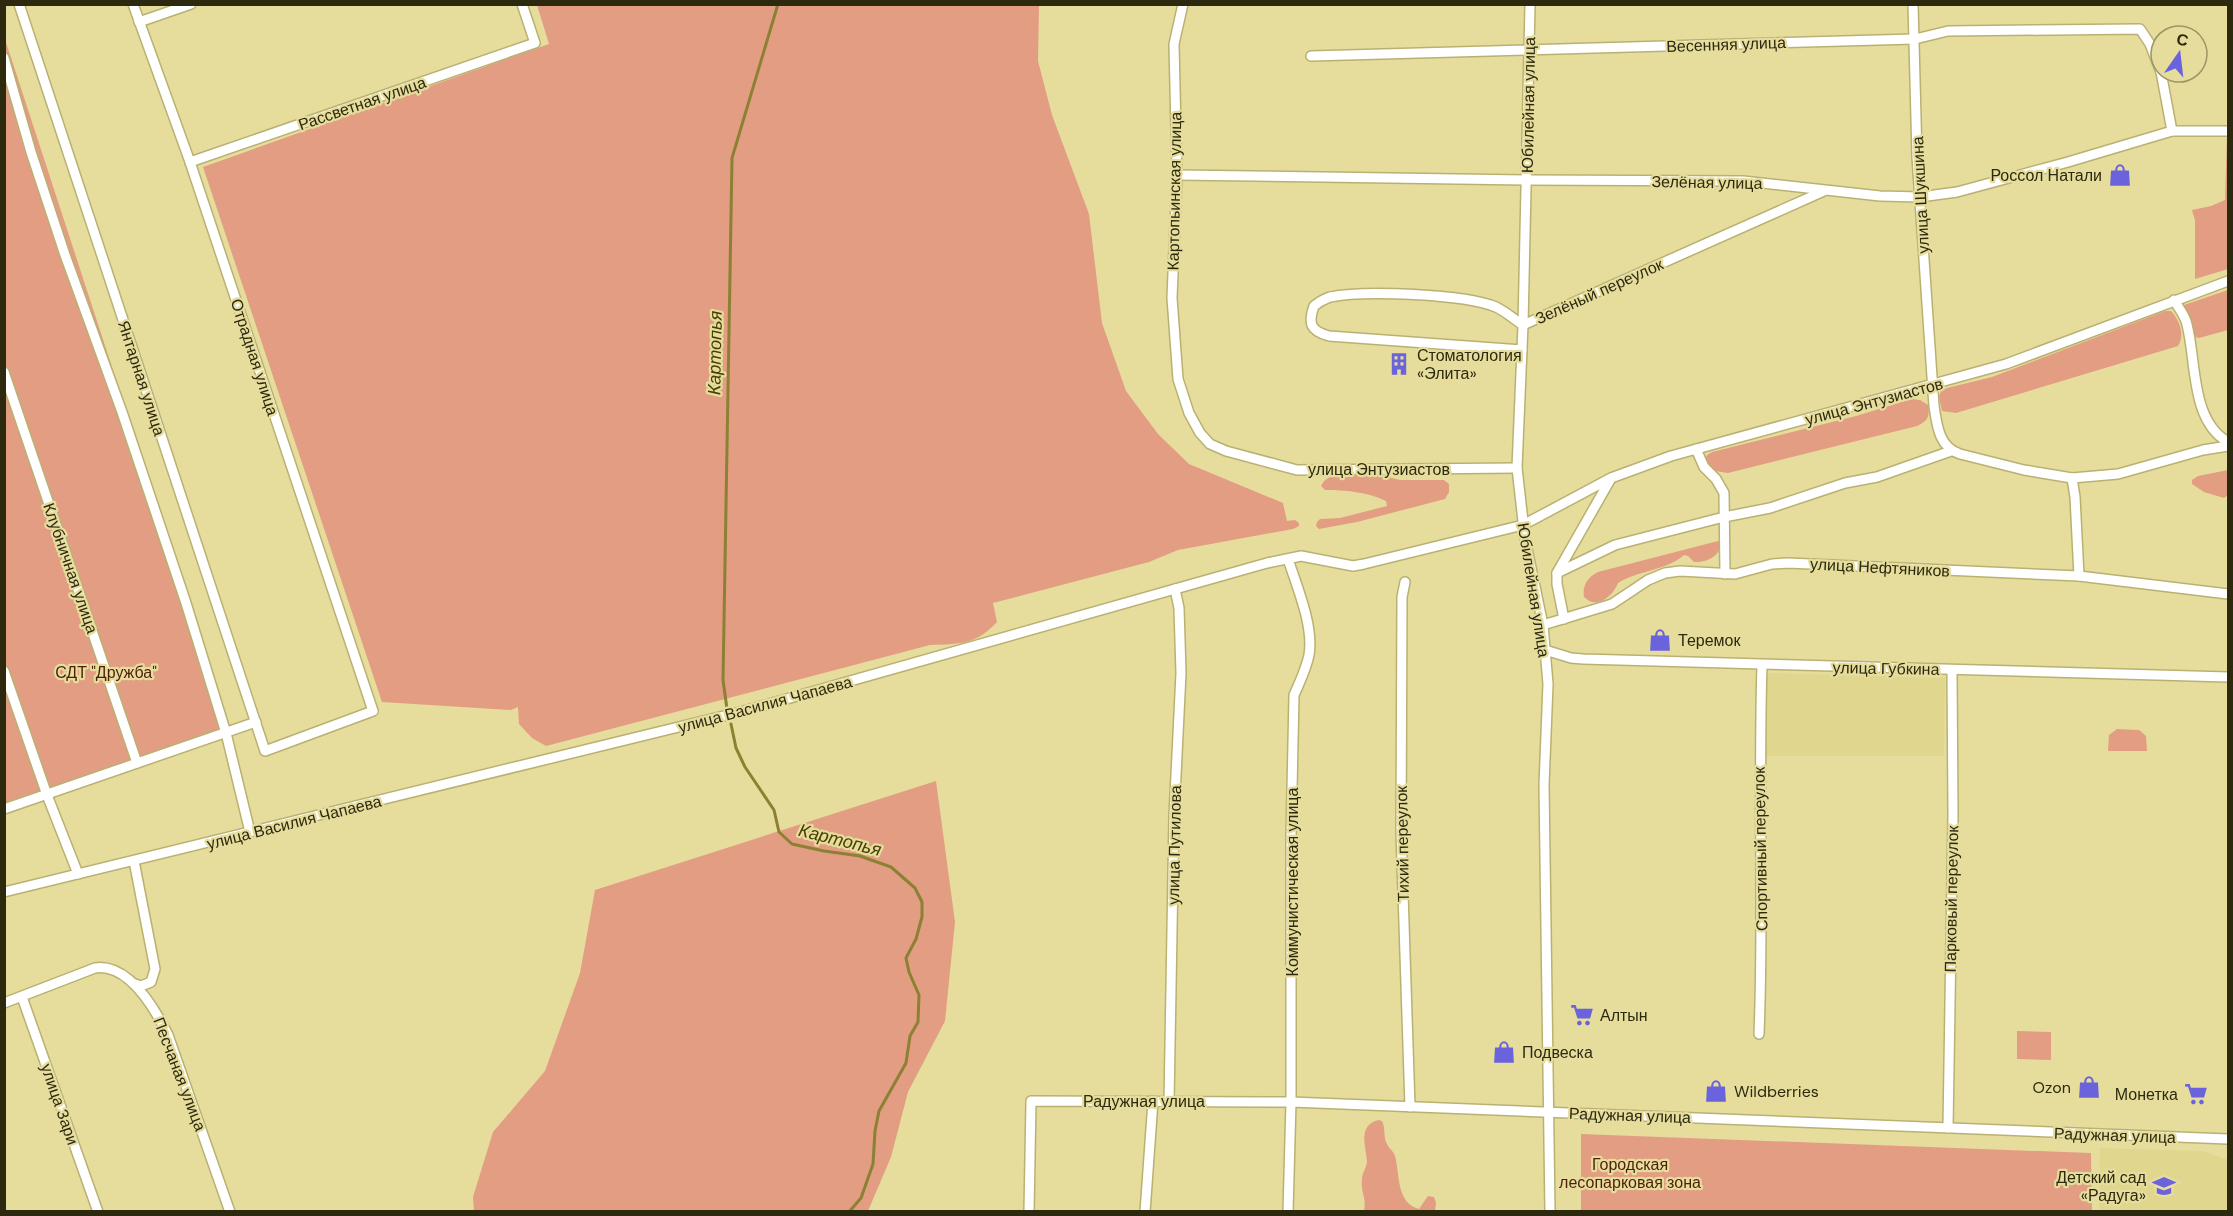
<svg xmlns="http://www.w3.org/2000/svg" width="2233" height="1216" viewBox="0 0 2233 1216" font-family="'DM Sans',sans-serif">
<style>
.built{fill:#e0d68d}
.green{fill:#e29d83}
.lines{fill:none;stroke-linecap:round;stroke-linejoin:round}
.stream{stroke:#8c8133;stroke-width:3}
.minor-casing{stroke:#b9b172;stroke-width:12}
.minor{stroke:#fff;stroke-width:9}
.labels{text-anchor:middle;stroke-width:4.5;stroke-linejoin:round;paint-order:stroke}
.street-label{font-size:16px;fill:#2c290f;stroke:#e6dd9d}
.poi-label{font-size:16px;fill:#2c290f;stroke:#e6dd9d;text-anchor:start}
.park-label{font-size:16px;fill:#4e1e0a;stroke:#e6dd9d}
.water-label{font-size:18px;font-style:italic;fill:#484000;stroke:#e6dd9d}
</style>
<rect width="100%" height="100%" fill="#e6dd9d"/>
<!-- built -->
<g class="built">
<path d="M1767 673 1945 678 1944 756H1766Z"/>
<path d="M2100 1148 2202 1151 2228 1160V1211H2099Z"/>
</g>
<!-- green -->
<g class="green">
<path d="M537 5H1039L1038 61 1052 115 1089 214 1102 323 1126 391 1158 434 1189 464 1283 503 1287 521 1295 520 1299 523V526L1293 529 1178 550 1149 562 993 603 997 622C976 645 959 644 930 645L546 746 532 738 519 724 518 707 511 710 382 702 203 167 549 44Z"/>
<path d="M4 36 232 735 5 814H4Z"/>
<path d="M2227 136 2228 269 2195 279V220L2192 210 2211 206 2225 200Z"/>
<path d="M2228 290V330L2199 338 2192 336 2183 309 2184 305Z"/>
<path d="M2165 311H2171C2180 321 2185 335 2178 346L1956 413 1942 411 1939 397 1941 391 1947 388 1992 377Z"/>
<path d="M1912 399 1920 400 1928 405C1930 417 1928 421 1917 426L1728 473 1715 471 1705 460 1707 455 1712 452 1856 416Z"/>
<path d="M2228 470V495L2224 498 2204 492 2192 484V480L2198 476Z"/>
<path d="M1351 473 1384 476 1400 480H1444L1449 484V492L1445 499 1357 522 1319 529 1316 526 1317 522 1320 519 1340 518 1387 506 1386 501C1368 492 1345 490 1325 490L1321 486C1327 474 1339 475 1351 473Z"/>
<path d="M1718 541 1720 542C1723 555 1706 563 1694 562L1688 556 1684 555C1666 571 1638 570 1618 583 1613 596 1597 610 1584 597 1582 585 1588 577 1598 572Z"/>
<path d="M2117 729 2139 730 2146 736 2147 751H2108L2109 735Z"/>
<path d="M936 781 955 922 945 1021 908 1092 891 1157 868 1211H474L473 1197 493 1132 545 1071 580 973 595 890Z"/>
<path d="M2017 1031 2051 1032V1060L2017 1059Z"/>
<path d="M1379 1120 1382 1121C1386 1129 1383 1138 1387 1144 1389 1149 1393 1150 1395 1156 1400 1174 1396 1203 1419 1209L1428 1196 1434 1197 1436 1203 1435 1211H1364C1367 1198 1360 1191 1362 1179 1362 1173 1367 1167 1367 1161 1366 1146 1357 1125 1379 1120Z"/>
<path d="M1581 1134 2091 1153 2092 1211H1581Z"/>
</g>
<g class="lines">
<!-- stream -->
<g class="stream">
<path d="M727 709 723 680 732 158 778 4"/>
<path d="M731 724 736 748 745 767 774 810 779 832 792 844 824 851 860 856 891 867 915 888 922 902V917L916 939 906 958 909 972 919 995 918 1022 910 1036 906 1063 879 1111 875 1131 873 1164 861 1198 849 1212"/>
</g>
<!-- minor casing -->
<g class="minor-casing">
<g id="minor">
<path d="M19 4 265 751 373 711 190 162 133 4"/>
<path d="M1183 4 1174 44 1177 175 1172 298 1178 379 1189 413 1200 433 1210 444 1226 451 1297 470 1517 468"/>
<path d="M1530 4 1523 325 1517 468 1525 539 1543 625 1548 684 1544 785 1550 1212"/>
<path d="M1913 4 1917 157 1934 406C1937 426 1939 447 1960 454L2024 470 2072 478 2075 497 2079 576"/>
<path d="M139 22 191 4"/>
<path d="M1311 56 1915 39 1948 31 2140 29 2150 44 2161 72"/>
<path d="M4 58 31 152 65 255 122 412 186 603 226 733 250 832"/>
<path d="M2161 72 2172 131"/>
<path d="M190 162 535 43 522 4"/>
<path d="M1177 175 1526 180 1743 181 1880 196 1920 197 1957 192 2068 162 2172 131H2228"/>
<path d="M2174 300C2178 307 2183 313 2186 321 2197 357 2189 420 2228 442"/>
<path d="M1522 350 1329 336C1310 331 1308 323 1314 306 1319 302 1324 299 1330 297 1363 290 1465 294 1496 307 1506 312 1514 319 1523 325L1824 191"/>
<path d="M4 372 137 763"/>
<path d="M1696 449 1704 467 1716 479 1724 493 1725 574"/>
<path d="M2072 478 2118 474 2203 450 2228 446"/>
<path d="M1557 573 1615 545 1724 517 1770 508 1845 483 1877 477 1951 451"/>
<path d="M1405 582 1402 597 1401 832 1410 1107"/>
<path d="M1564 619 1557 584V573L1610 480"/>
<path d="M1543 625 1612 604 1648 580 1665 573 1680 571 1735 574 1772 564 1788 563 2079 576 2228 594"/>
<path d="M1545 650 1571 658 1583 659 2228 677"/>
<path d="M4 671 47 795 78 874"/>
<path d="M4 809 256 722"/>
<path d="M134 861 155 969 151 982 141 986 135 984"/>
<path d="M4 892 744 711 1267 563 1301 556 1353 566 1364 564 1523 525 1611 478 1671 456 2006 364 2228 281"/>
<path d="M22 997 98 1212"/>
<path d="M4 1003 95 968C129 963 155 1009 168 1035L230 1212"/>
<path d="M1759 1034C1764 911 1758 788 1762 665"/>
<path d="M1169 1102 1174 816 1181 673 1179 608 1175 589"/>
<path d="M1948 1128 1953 815 1952 670"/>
<path d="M1029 1212 1031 1101 1291 1102 2228 1139"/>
<path d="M1145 1212 1153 1101"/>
<path d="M1288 1212 1291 1102V837L1294 695C1300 682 1306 669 1309 655 1314 626 1297 587 1288 559"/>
</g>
</g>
<!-- minor -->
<use href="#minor" class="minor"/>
</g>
<!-- icons -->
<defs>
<g id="shop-bare" transform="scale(1.8)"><path d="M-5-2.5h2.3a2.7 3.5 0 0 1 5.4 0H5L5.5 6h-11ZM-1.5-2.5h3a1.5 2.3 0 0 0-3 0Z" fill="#6a63dc" stroke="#e6dd9d" stroke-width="2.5" paint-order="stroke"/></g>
<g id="building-bare" transform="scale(1.8)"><path d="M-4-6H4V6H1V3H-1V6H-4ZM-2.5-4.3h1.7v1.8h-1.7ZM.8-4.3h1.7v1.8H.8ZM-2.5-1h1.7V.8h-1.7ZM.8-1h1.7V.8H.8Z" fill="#6a63dc" stroke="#e6dd9d" stroke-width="2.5" paint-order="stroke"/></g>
<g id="supermarket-bare" transform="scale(1.8)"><path d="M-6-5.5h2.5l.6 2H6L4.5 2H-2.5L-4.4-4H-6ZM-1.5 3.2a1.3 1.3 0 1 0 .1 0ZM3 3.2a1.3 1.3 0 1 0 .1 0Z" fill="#6a63dc" stroke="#e6dd9d" stroke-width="2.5" paint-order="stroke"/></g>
<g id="school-bare" transform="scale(1.8)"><path d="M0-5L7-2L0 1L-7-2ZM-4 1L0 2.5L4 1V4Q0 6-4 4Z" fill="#6a63dc" stroke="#e6dd9d" stroke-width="2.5" paint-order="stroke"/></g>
</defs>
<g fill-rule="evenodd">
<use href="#shop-bare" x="2120" y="175"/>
<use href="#building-bare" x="1399" y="364"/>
<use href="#shop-bare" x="1660" y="640"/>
<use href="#supermarket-bare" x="1582" y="1015"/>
<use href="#shop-bare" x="1504" y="1052"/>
<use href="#shop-bare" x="2089" y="1087"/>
<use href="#shop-bare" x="1716" y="1091"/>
<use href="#supermarket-bare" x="2196" y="1094"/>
<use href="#school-bare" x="2164" y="1186"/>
</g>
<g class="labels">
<!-- street labels -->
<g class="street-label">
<text transform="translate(1726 44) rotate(-2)" y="6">Весенняя улица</text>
<text transform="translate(362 103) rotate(-19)" y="6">Рассветная улица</text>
<text transform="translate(1528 105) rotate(-89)" y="6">Юбилейная улица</text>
<text transform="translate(1707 182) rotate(1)" y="6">Зелёная улица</text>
<text transform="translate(1174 191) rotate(-89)" y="6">Картопьинская улица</text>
<text transform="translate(1920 195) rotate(-93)" y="6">улица Шукшина</text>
<text transform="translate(1599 291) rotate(-24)" y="6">Зелёный переулок</text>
<text transform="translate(255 357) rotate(72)" y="6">Отрадная улица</text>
<text transform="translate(142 378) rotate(72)" y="6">Янтарная улица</text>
<text transform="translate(1874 401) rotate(-15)" y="6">улица Энтузиастов</text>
<text x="1379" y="475">улица Энтузиастов</text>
<text transform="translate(1880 567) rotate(3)" y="6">улица Нефтяников</text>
<text transform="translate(71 568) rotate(71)" y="6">Клубничная улица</text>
<text transform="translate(1534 590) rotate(81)" y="6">Юбилейная улица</text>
<text transform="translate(1886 668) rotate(1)" y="6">улица Губкина</text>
<text transform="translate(765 704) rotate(-15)" y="6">улица Василия Чапаева</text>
<text transform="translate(294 822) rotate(-14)" y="6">улица Василия Чапаева</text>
<text transform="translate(1402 844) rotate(-91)" y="6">Тихий переулок</text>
<text transform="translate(1174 845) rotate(-89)" y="6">улица Путилова</text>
<text transform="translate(1760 849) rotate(-91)" y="6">Спортивный переулок</text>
<text transform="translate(1292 882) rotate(-90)" y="6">Коммунистическая улица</text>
<text transform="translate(1951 899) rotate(-89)" y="6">Парковый переулок</text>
<text transform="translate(180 1074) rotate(69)" y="6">Песчаная улица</text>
<text x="1144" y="1107">Радужная улица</text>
<text transform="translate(60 1104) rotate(71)" y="6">улица Зари</text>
<text transform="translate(1630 1115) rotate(2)" y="6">Радужная улица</text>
<text transform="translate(2115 1135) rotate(2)" y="6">Радужная улица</text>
</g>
<!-- poi labels -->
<g class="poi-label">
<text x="2102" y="181" text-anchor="end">Россол Натали</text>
<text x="1417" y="361">Стоматология<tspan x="1417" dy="18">«Элита»</tspan></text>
<text x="1678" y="646">Теремок</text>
<text x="1600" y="1021">Алтын</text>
<text x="1522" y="1058">Подвеска</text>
<text x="2071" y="1093" text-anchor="end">Ozon</text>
<text x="1734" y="1097">Wildberries</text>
<text x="2178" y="1100" text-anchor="end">Монетка</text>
<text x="2146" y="1183" text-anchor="end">Детский сад<tspan x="2146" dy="18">«Радуга»</tspan></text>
</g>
<!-- park labels -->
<g class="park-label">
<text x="106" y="678">СДТ "Дружба"</text>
<text x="1630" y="1170">Городская<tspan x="1630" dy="18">лесопарковая зона</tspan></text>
</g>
<!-- water labels -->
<g class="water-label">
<text transform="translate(715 353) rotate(-89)" y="6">Картопья</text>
<text transform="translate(840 840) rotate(14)" y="6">Картопья</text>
</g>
</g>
<!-- border -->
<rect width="2233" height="1216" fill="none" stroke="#2c290f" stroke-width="12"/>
<!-- north arrow -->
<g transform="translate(2179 54) rotate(14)"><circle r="28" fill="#e6dd9d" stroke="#9c9564" stroke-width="1.5"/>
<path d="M0-4.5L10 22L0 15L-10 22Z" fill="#6a63dc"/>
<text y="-9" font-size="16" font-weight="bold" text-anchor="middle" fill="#2c290f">С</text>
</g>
</svg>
